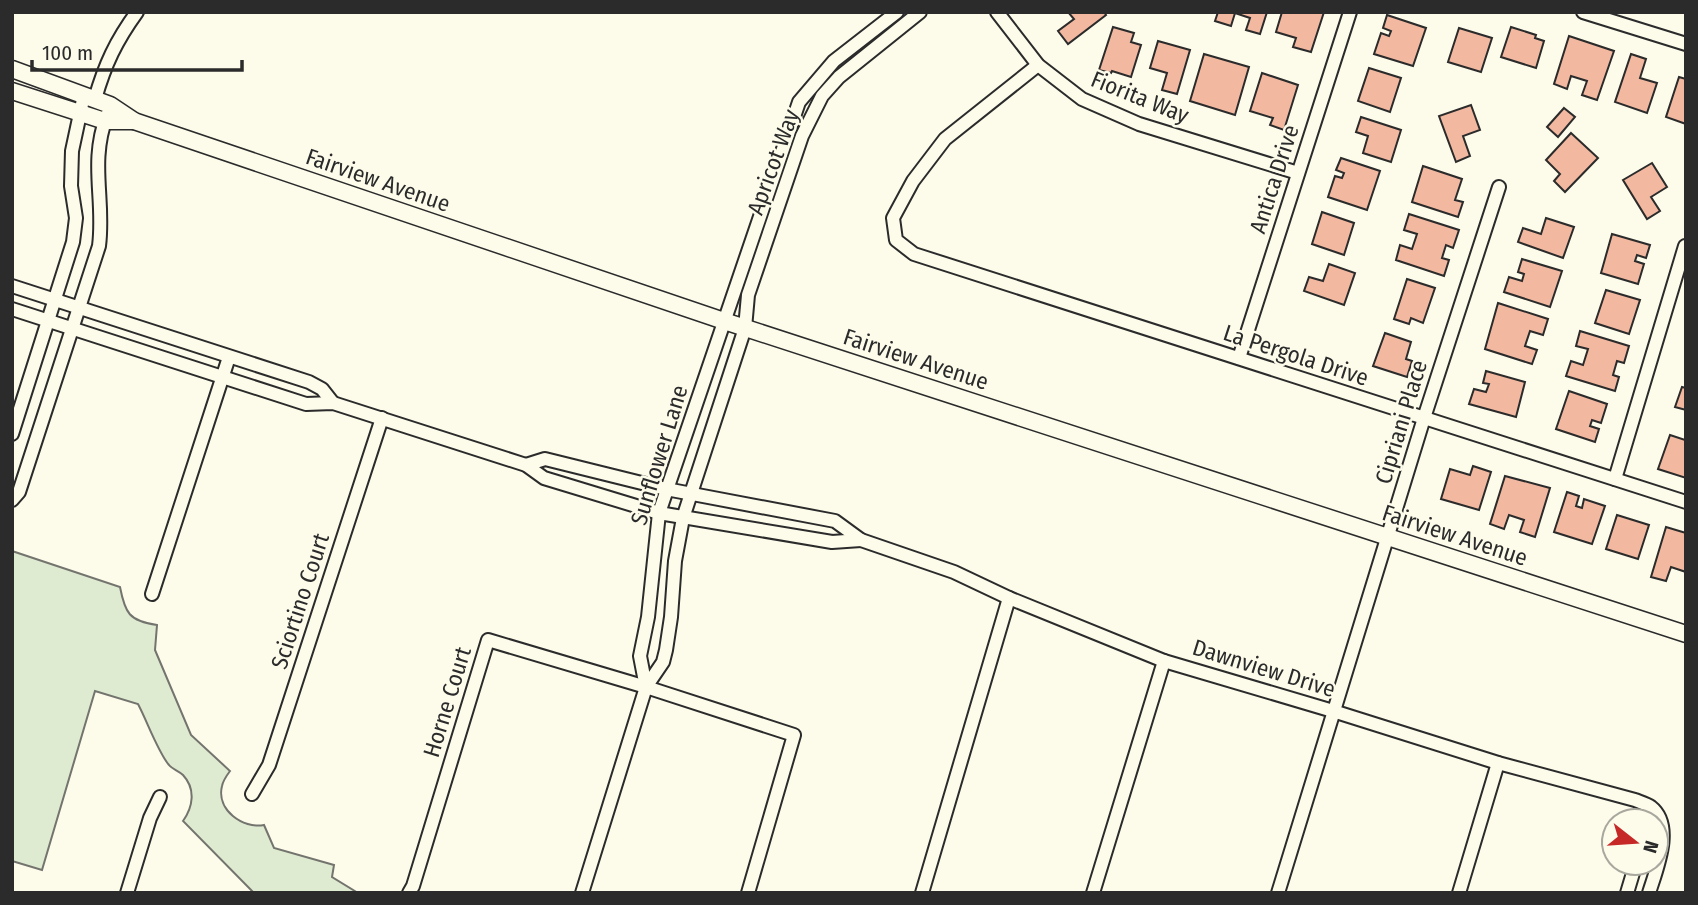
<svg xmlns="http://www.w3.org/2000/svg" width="1698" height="905" viewBox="0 0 1698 905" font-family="'Fira Sans Condensed',sans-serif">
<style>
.green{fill:#deebd1;stroke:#74746e;stroke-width:2}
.building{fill:#f2b8a0;stroke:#2b2b2b;stroke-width:2}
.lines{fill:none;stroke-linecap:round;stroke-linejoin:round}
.minor-casing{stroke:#2b2b2b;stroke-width:16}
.tertiary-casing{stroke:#2b2b2b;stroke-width:19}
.minor{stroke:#fdfbea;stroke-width:12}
.tertiary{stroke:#fdfbea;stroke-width:16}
.labels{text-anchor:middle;stroke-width:5;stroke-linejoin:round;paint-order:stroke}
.street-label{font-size:23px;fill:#2b2b2b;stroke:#fdfbea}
</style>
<rect width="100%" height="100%" fill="#fdfbea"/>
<!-- green -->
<path class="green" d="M12 551 120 587C125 613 129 621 157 625L155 650 191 735 230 771C227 775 223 781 222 786 216 810 243 829 264 825L274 848 334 865 332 877 358 893H254L183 821C193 807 196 789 183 775 179 771 172 769 169 765 158 752 147 721 138 704L95 691 42 870 12 861Z"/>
<!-- building -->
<g class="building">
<path d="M1068 12H1104L1106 15 1068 44 1058 31 1074 19Z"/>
<path d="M1218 12H1267L1260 34 1246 30 1250 18 1235 13 1231 26 1215 21Z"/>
<path d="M1282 12H1324L1311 52 1293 47 1296 38 1276 32Z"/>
<path d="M1387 15 1426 28 1413 66 1374 54 1381 33 1389 36 1391 31 1383 28Z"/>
<path d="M1113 27 1134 33 1131 42 1141 45 1131 77 1112 71 1111 73 1099 70Z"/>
<path d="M1511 27 1536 35 1535 38 1544 41 1536 68 1501 57Z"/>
<path d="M1459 28 1492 38 1481 72 1448 62Z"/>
<path d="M1569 36 1614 51 1597 100 1582 95 1587 81 1571 76 1567 89 1554 84Z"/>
<path d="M1158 41 1190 50 1177 94 1162 90 1167 73 1150 68Z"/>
<path d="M1204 54 1249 67 1235 115 1190 101Z"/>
<path d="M1631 54 1646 59 1640 78 1657 83 1647 113 1615 102Z"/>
<path d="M1369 68 1401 78 1390 112 1358 101Z"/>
<path d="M1262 73 1298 85 1284 130 1270 125 1273 118 1250 111Z"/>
<path d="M1679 77 1686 79V124L1666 117Z"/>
<path d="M1471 105 1480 130 1463 136 1470 156 1456 162 1439 116Z"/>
<path d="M1564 108 1575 117 1558 137 1547 127Z"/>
<path d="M1361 117 1401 130 1391 162 1363 153 1368 136 1356 132Z"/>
<path d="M1571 133 1598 158 1565 192 1554 181 1560 174 1546 160Z"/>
<path d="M1341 158 1380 171 1367 210 1328 197 1335 176 1342 178 1344 173 1336 170Z"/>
<path d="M1652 163 1667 187 1651 197 1660 211 1647 219 1623 180Z"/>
<path d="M1423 166 1462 179 1455 200 1463 202 1458 217 1412 202Z"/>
<path d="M1322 212 1354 223 1344 255 1312 244Z"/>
<path d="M1409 214 1459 230 1453 248 1446 245 1442 258 1449 260 1444 276 1396 260 1400 245 1412 249 1417 234 1404 230Z"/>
<path d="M1546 218 1574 227 1563 258 1518 242 1523 228 1541 234Z"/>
<path d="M1612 234 1650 245 1646 258 1637 255 1635 261 1644 264 1638 284 1601 273Z"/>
<path d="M1522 259 1562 271 1550 307 1504 292 1509 277 1522 281 1524 274 1518 272Z"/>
<path d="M1329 264 1355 273 1344 305 1304 291 1309 277 1323 281Z"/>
<path d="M1407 279 1435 288 1423 323 1411 318 1409 324 1394 319Z"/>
<path d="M1606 290 1640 300 1629 334 1595 323Z"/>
<path d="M1498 303 1548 319 1543 335 1530 331 1525 346 1537 350 1532 364 1485 349Z"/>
<path d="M1580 331 1629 346 1624 363 1617 361 1613 375 1619 377 1615 391 1566 376 1571 361 1583 365 1588 349 1576 346Z"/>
<path d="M1385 333 1411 342 1406 359 1412 361 1407 377 1373 366Z"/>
<path d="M1486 371 1525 382 1516 417 1469 404 1474 389 1486 392 1489 384 1483 383Z"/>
<path d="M1682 387 1686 388V410L1675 407Z"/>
<path d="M1569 391 1607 404 1601 423 1592 420 1590 426 1599 429 1595 442 1556 429Z"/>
<path d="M1670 435 1685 440 1686 436V478L1658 469Z"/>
<path d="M1473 466 1491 472 1479 510 1441 499 1450 469 1470 475Z"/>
<path d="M1505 476 1550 488 1535 537 1520 532 1524 520 1509 515 1504 529 1490 524Z"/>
<path d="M1567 492 1579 496 1576 506 1582 508 1584 499 1605 506 1592 544 1554 532Z"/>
<path d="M1617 515 1649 525 1638 559 1606 549Z"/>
<path d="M1666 527 1686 533V572L1671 567 1666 581 1651 577Z"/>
</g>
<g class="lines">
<!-- minor casing -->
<g class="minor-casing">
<g id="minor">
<path d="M997 12 1038 65 1082 99 1139 124 1298 173"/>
<path d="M1583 12 1686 44"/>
<path d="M1038 65 945 139 913 181 893 218 896 240 914 254 1686 502"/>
<path d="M95 99C105 64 116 41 137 12"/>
<path d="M12 286 309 382 322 389 333 403"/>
<path d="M12 309 306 404 333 403 526 465 544 478 659 513 832 542 861 540"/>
<path d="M1239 358 1350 12"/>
<path d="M12 434 73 242 76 218 71 186 72 151 84 95"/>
<path d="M526 465 545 459 666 489 835 521 861 540 954 572 1009 598 1164 661 1333 711 1498 763 1635 800C1640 802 1647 804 1651 807 1675 826 1656 870 1649 893"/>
<path d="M1615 479 1685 246"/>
<path d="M12 500 19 492 99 246C105 199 89 163 107 115"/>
<path d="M152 594 229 357"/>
<path d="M646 687 640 656 648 617 659 513 799 102 834 61 897 12"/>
<path d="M252 794 269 765 382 418"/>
<path d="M127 893 150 818 160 797"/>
<path d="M409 893 413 886 488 640 646 687 794 735 748 893"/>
<path d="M582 893 646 687 663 662 666 650 671 617 675 561 683 518 745 328 748 295 802 136 822 96 839 77 920 12"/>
<path d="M922 893 1009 598"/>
<path d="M1093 893 1164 661"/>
<path d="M1278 893 1424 418 1499 187"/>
<path d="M1459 893 1498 763"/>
<path d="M1627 893 1636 863"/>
</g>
</g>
<!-- tertiary casing -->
<g class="tertiary-casing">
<g id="tertiary">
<path d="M12 69 110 105 134 121 724 321 1686 634"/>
<path d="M12 91 105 121H134"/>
</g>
</g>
<!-- minor -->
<use href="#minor" class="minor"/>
<!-- tertiary -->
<use href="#tertiary" class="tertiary"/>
</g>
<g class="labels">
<!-- street labels -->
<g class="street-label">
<text transform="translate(1140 97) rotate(22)" y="8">Fiorita Way</text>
<text transform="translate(773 162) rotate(-70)" y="8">Apricot Way</text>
<text transform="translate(1274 179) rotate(-72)" y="8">Antica Drive</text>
<text transform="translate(378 180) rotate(19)" y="8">Fairview Avenue</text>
<text transform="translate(1296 355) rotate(18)" y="8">La Pergola Drive</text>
<text transform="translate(916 359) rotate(18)" y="8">Fairview Avenue</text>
<text transform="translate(1401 422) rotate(-73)" y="8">Cipriani Place</text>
<text transform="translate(659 455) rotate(-73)" y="8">Sunflower Lane</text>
<text transform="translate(1455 535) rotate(18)" y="8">Fairview Avenue</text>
<text transform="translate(300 601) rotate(-72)" y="8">Sciortino Court</text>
<text transform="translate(1264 668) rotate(17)" y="8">Dawnview Drive</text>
<text transform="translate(447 702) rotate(-73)" y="8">Horne Court</text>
</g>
</g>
<!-- border -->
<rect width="1698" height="905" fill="none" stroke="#2b2b2b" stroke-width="28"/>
<!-- north arrow -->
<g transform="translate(1635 842) rotate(107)"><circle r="33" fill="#fdfbea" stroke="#a9a89e" stroke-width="2"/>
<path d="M0-5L12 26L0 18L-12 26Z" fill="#c62828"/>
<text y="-10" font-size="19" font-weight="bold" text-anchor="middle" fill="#2b2b2b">N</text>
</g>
<!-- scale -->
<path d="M32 60v10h210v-10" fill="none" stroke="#2b2b2b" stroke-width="3.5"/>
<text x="42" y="60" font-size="21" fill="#2b2b2b" stroke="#fdfbea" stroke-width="5" paint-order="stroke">100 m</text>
</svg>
